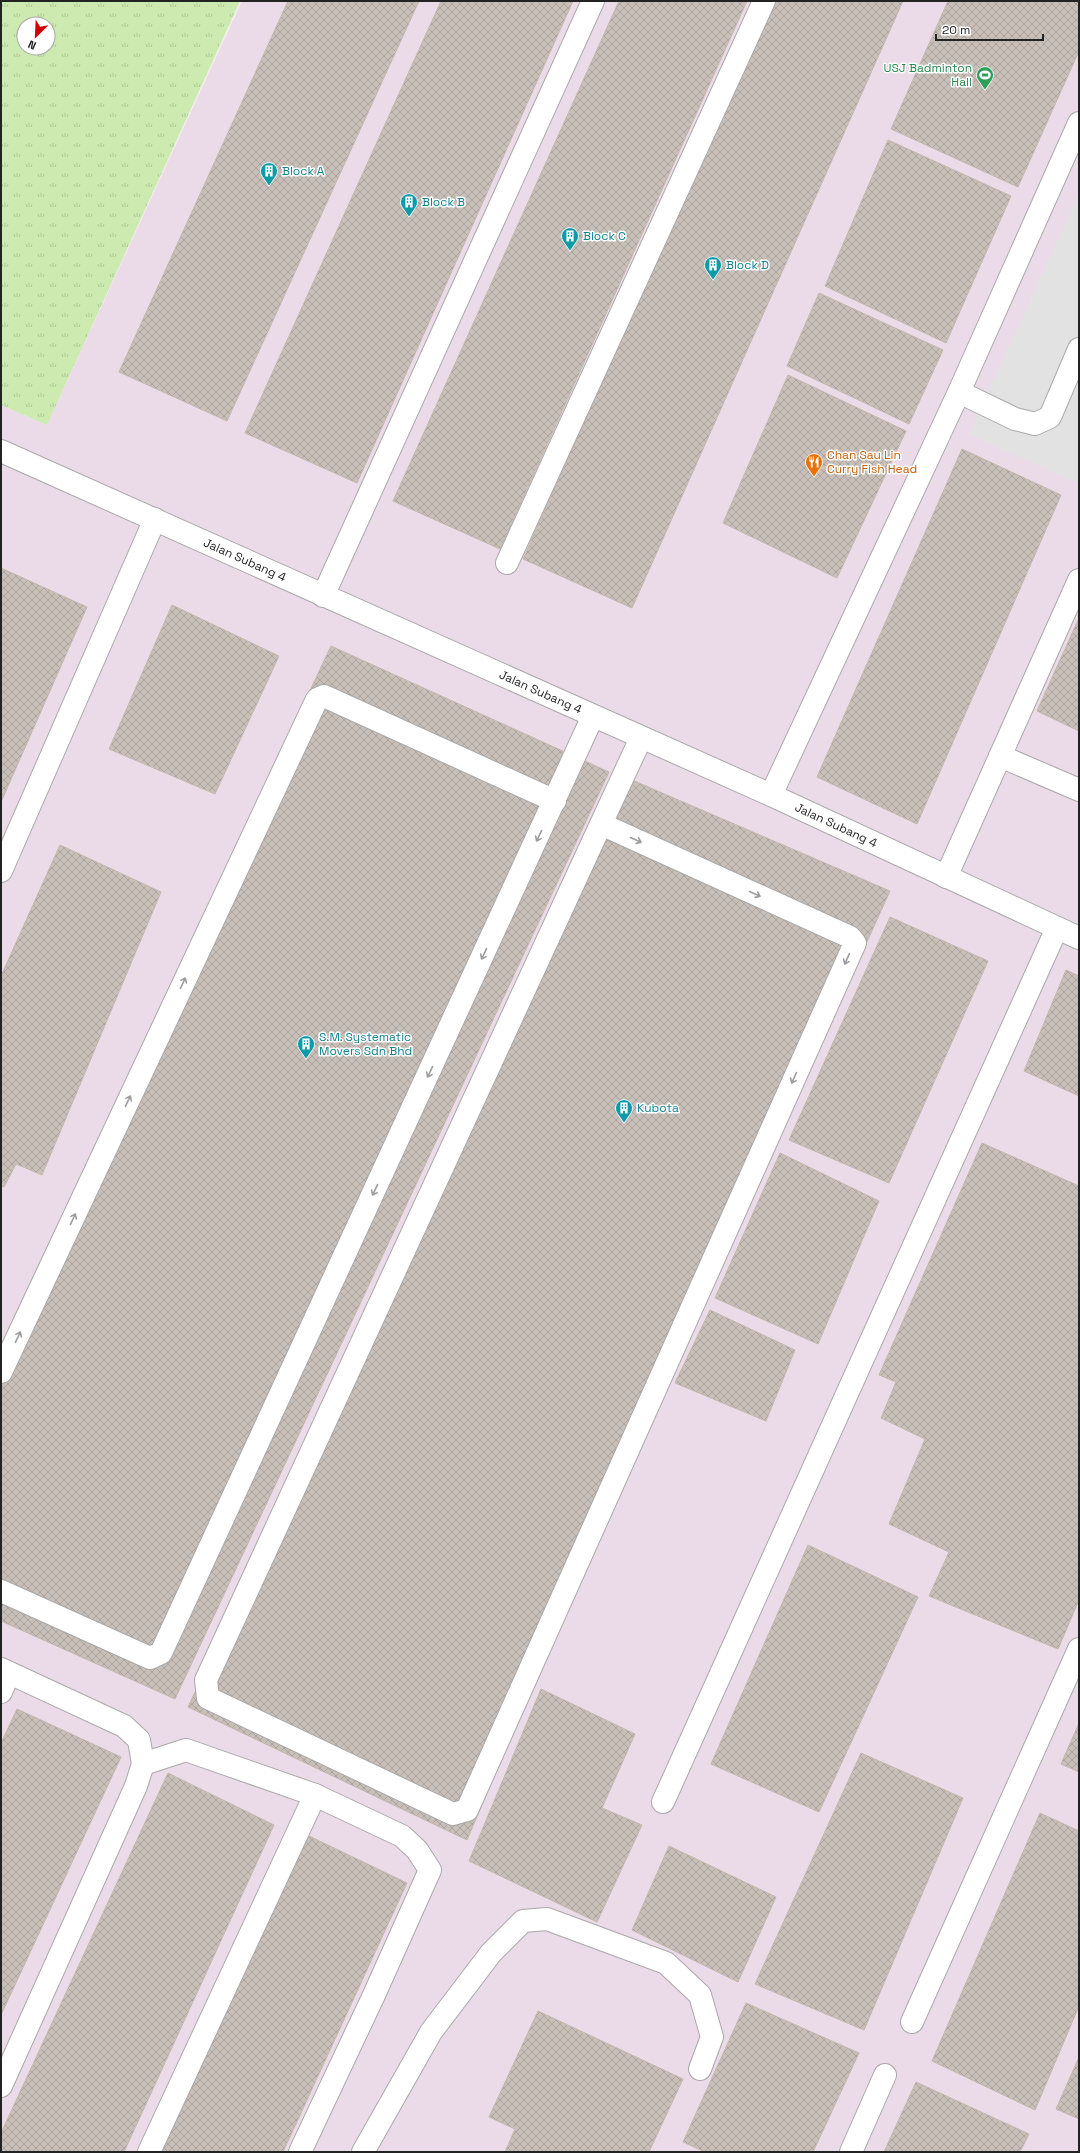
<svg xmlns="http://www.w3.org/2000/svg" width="1080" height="2153" viewBox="0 0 1080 2153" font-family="'Space Grotesk',sans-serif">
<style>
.industrial{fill:#ebdbe8}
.grass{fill:url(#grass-tufts);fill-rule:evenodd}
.parking{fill:#e2e2e2}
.building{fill:url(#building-cross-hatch);stroke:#c4b6ab}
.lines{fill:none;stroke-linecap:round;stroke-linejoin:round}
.minor-casing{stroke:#a9a9a9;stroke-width:24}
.minor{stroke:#fff;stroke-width:22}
.oneway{stroke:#9c9c9c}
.labels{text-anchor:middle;stroke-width:3;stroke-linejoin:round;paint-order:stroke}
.leisure-label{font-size:12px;fill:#27864d;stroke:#fff;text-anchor:end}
.culture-label{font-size:12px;fill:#0d838f;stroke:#fff;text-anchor:start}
.food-label{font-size:12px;fill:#c56008;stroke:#fff;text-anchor:start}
.street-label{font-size:12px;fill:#222;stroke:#fff}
</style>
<defs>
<pattern id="grass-tufts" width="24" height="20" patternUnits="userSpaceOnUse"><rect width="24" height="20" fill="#cdebb0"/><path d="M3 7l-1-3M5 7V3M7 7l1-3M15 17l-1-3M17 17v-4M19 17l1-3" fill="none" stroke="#b0c997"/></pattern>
<pattern id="building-cross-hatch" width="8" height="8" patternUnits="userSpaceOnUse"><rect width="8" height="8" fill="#c7bfb8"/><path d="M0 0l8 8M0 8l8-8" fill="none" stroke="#aba49e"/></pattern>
</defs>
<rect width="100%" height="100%" fill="#f2efe9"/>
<!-- industrial -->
<path class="industrial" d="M242 1H1079V2152H1V405L47 425Z"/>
<!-- grass -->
<path class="grass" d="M1 1H240L47 425 1 405ZM24 24H48V48H24Z"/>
<!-- parking -->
<path class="parking" d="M1079 193V484L969 434Z"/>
<!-- building -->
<g class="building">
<path d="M288 1H419L227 421 119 372Z"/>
<path d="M441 1H573L357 483 245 433Z"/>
<path d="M619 1H747L500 549 393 501Z"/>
<path d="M772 1H903L632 608 523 559Z"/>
<path d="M948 1H1079V51L1018 187 891 129Z"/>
<path d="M888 140 1011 196 946 343 825 286Z"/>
<path d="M819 293 943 350 909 424 787 366Z"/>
<path d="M788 375 906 431 837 578 723 523Z"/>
<path d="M962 449 1061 495 917 824 817 777Z"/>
<path d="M1 568 87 607 1 802Z"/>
<path d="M172 605 279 656 215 794 109 749Z"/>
<path d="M1079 618V731L1037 711Z"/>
<path d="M331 646 609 772 175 1699 1 1621V1345Z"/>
<path d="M625 777 890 891 579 1576 467 1840 188 1707Z"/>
<path d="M60 845 161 892 42 1175 16 1164 4 1187 1 1186V976Z"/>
<path d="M890 917 988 961 889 1183 789 1140Z"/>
<path d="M1066 970 1079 976V1096L1024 1071Z"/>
<path d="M982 1143 1079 1186V1600L1058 1649 929 1596 949 1552 889 1524 925 1439 881 1418 896 1382 879 1375Z"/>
<path d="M780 1153 879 1201 818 1344 715 1298Z"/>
<path d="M710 1310 795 1350 766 1421 675 1383Z"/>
<path d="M808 1545 918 1597 819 1812 711 1764Z"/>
<path d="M541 1689 635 1734 602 1808 642 1825 597 1922 469 1861Z"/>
<path d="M17 1709 121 1757 1 2015V1743Z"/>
<path d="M1079 1723V1772L1061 1764Z"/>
<path d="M861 1753 963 1798 864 2030 755 1984Z"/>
<path d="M168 1773 274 1825 124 2152H1V2133Z"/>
<path d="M1040 1813 1079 1831V2006L1035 2110 932 2061Z"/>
<path d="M307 1835 407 1883 283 2152H160Z"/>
<path d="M669 1846 776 1897 738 1982 632 1930Z"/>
<path d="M746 2003 859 2053 813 2152H705L683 2142Z"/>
<path d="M538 2011 683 2079 649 2152H505L515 2129 489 2117Z"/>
<path d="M1079 2057V2119L1056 2109Z"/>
<path d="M916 2082 1029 2134 1020 2152H884Z"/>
</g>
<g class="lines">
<!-- minor casing -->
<g class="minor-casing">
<g id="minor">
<path d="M959 392 1015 419 1035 424 1050 417 1079 349"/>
<path id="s1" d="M1 451 771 795 1079 938"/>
<path d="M507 563 764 1"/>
<path d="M323 596 593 1"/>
<path d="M1000 756 1079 790"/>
<path d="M771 795 959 392 1079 123"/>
<path d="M601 824 850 937 855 943 467 1810 453 1814 208 1698 206 1680 601 824 641 738"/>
<path d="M1 871 155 519"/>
<path d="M946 877 1079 580"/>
<path d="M1 1372 317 699 324 696 555 801"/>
<path d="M1 1591 150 1658 161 1653 593 716"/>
<path d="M1 1669 124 1726 139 1740 143 1764 136 1786 1 2086"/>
<path d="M1 1692 9 1673"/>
<path d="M143 1764 186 1750 315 1795 402 1836 417 1850 430 1870 374 1995 300 2152"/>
<path d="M663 1802 1057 928"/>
<path d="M912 2022 1079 1649"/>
<path d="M149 2152 315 1795"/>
<path d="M363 2152 431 2032 491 1953 523 1921 547 1919 666 1963 700 1995 712 2037 700 2069"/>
<path d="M851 2152 885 2075"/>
</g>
</g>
<!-- minor -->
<use href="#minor" class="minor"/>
</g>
<!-- one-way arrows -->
<defs><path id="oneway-shaft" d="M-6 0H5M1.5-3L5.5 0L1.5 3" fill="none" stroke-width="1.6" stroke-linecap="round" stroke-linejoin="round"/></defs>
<g class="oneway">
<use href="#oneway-shaft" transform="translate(539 836) rotate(115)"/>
<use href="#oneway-shaft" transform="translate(636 840) rotate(24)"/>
<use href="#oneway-shaft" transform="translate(755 894) rotate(24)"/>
<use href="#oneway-shaft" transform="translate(484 954) rotate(115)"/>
<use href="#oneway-shaft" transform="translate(847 959) rotate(114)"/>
<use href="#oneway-shaft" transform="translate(183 983) rotate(-65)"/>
<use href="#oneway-shaft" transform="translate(430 1072) rotate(115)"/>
<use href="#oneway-shaft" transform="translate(794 1078) rotate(114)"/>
<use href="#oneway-shaft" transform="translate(128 1101) rotate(-65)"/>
<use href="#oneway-shaft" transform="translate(375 1190) rotate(115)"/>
<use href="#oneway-shaft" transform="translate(73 1219) rotate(-65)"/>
<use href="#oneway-shaft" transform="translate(18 1337) rotate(-65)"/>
</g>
<!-- icons -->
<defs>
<g id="stadium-pin" transform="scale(0.9)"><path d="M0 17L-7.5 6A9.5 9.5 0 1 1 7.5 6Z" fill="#2e9e5b" stroke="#fff"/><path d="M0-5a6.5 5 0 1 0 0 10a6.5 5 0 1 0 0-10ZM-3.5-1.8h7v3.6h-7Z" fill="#fff"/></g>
<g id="building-pin" transform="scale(0.9)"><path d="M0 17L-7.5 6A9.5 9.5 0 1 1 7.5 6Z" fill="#0f9aa8" stroke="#fff"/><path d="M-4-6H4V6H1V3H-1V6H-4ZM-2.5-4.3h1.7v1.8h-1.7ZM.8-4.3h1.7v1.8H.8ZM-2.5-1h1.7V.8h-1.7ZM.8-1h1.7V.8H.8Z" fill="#fff"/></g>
<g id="restaurant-pin" transform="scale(0.9)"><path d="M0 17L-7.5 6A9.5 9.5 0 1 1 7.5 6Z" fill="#e8710a" stroke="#fff"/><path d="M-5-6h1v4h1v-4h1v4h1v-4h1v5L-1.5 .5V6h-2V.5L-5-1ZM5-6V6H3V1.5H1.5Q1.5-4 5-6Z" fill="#fff"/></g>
</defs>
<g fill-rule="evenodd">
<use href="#stadium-pin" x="985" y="75"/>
<use href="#building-pin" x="269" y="171"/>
<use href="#building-pin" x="409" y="202"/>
<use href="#building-pin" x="570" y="236"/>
<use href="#building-pin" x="713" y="265"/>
<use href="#restaurant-pin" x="814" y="462"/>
<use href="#building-pin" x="306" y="1044"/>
<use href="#building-pin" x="624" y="1108"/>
</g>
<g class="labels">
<!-- leisure labels -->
<g class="leisure-label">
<text x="972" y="72">USJ Badminton<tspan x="972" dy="14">Hall</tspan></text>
</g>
<!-- culture labels -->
<g class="culture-label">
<text x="282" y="175">Block A</text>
<text x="422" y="206">Block B</text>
<text x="583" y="240">Block C</text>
<text x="726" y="269">Block D</text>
<text x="319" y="1041">S.M. Systematic<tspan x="319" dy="14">Movers Sdn Bhd</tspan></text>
<text x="637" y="1112">Kubota</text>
</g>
<!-- food labels -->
<g class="food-label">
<text x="827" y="459">Chan Sau Lin<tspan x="827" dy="14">Curry Fish Head</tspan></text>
</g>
<!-- street labels -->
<g class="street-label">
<text dy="4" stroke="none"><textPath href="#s1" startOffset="267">Jalan Subang 4</textPath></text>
<text dy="4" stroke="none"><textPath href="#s1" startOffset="591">Jalan Subang 4</textPath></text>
<text dy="4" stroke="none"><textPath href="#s1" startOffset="915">Jalan Subang 4</textPath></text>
</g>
</g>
<!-- border -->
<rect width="1080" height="2153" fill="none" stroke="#222222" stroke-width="4"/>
<!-- north arrow -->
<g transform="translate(36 36) rotate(204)"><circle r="19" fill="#ffffff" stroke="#a7a7a7"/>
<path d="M0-3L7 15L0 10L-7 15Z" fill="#d40000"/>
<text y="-6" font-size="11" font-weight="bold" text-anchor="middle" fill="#222222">N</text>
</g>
<!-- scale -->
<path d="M936 34v6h107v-6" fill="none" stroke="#222222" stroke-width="2"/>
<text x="942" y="34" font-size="12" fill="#222222" stroke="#ffffff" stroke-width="3" paint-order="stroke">20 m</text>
</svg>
